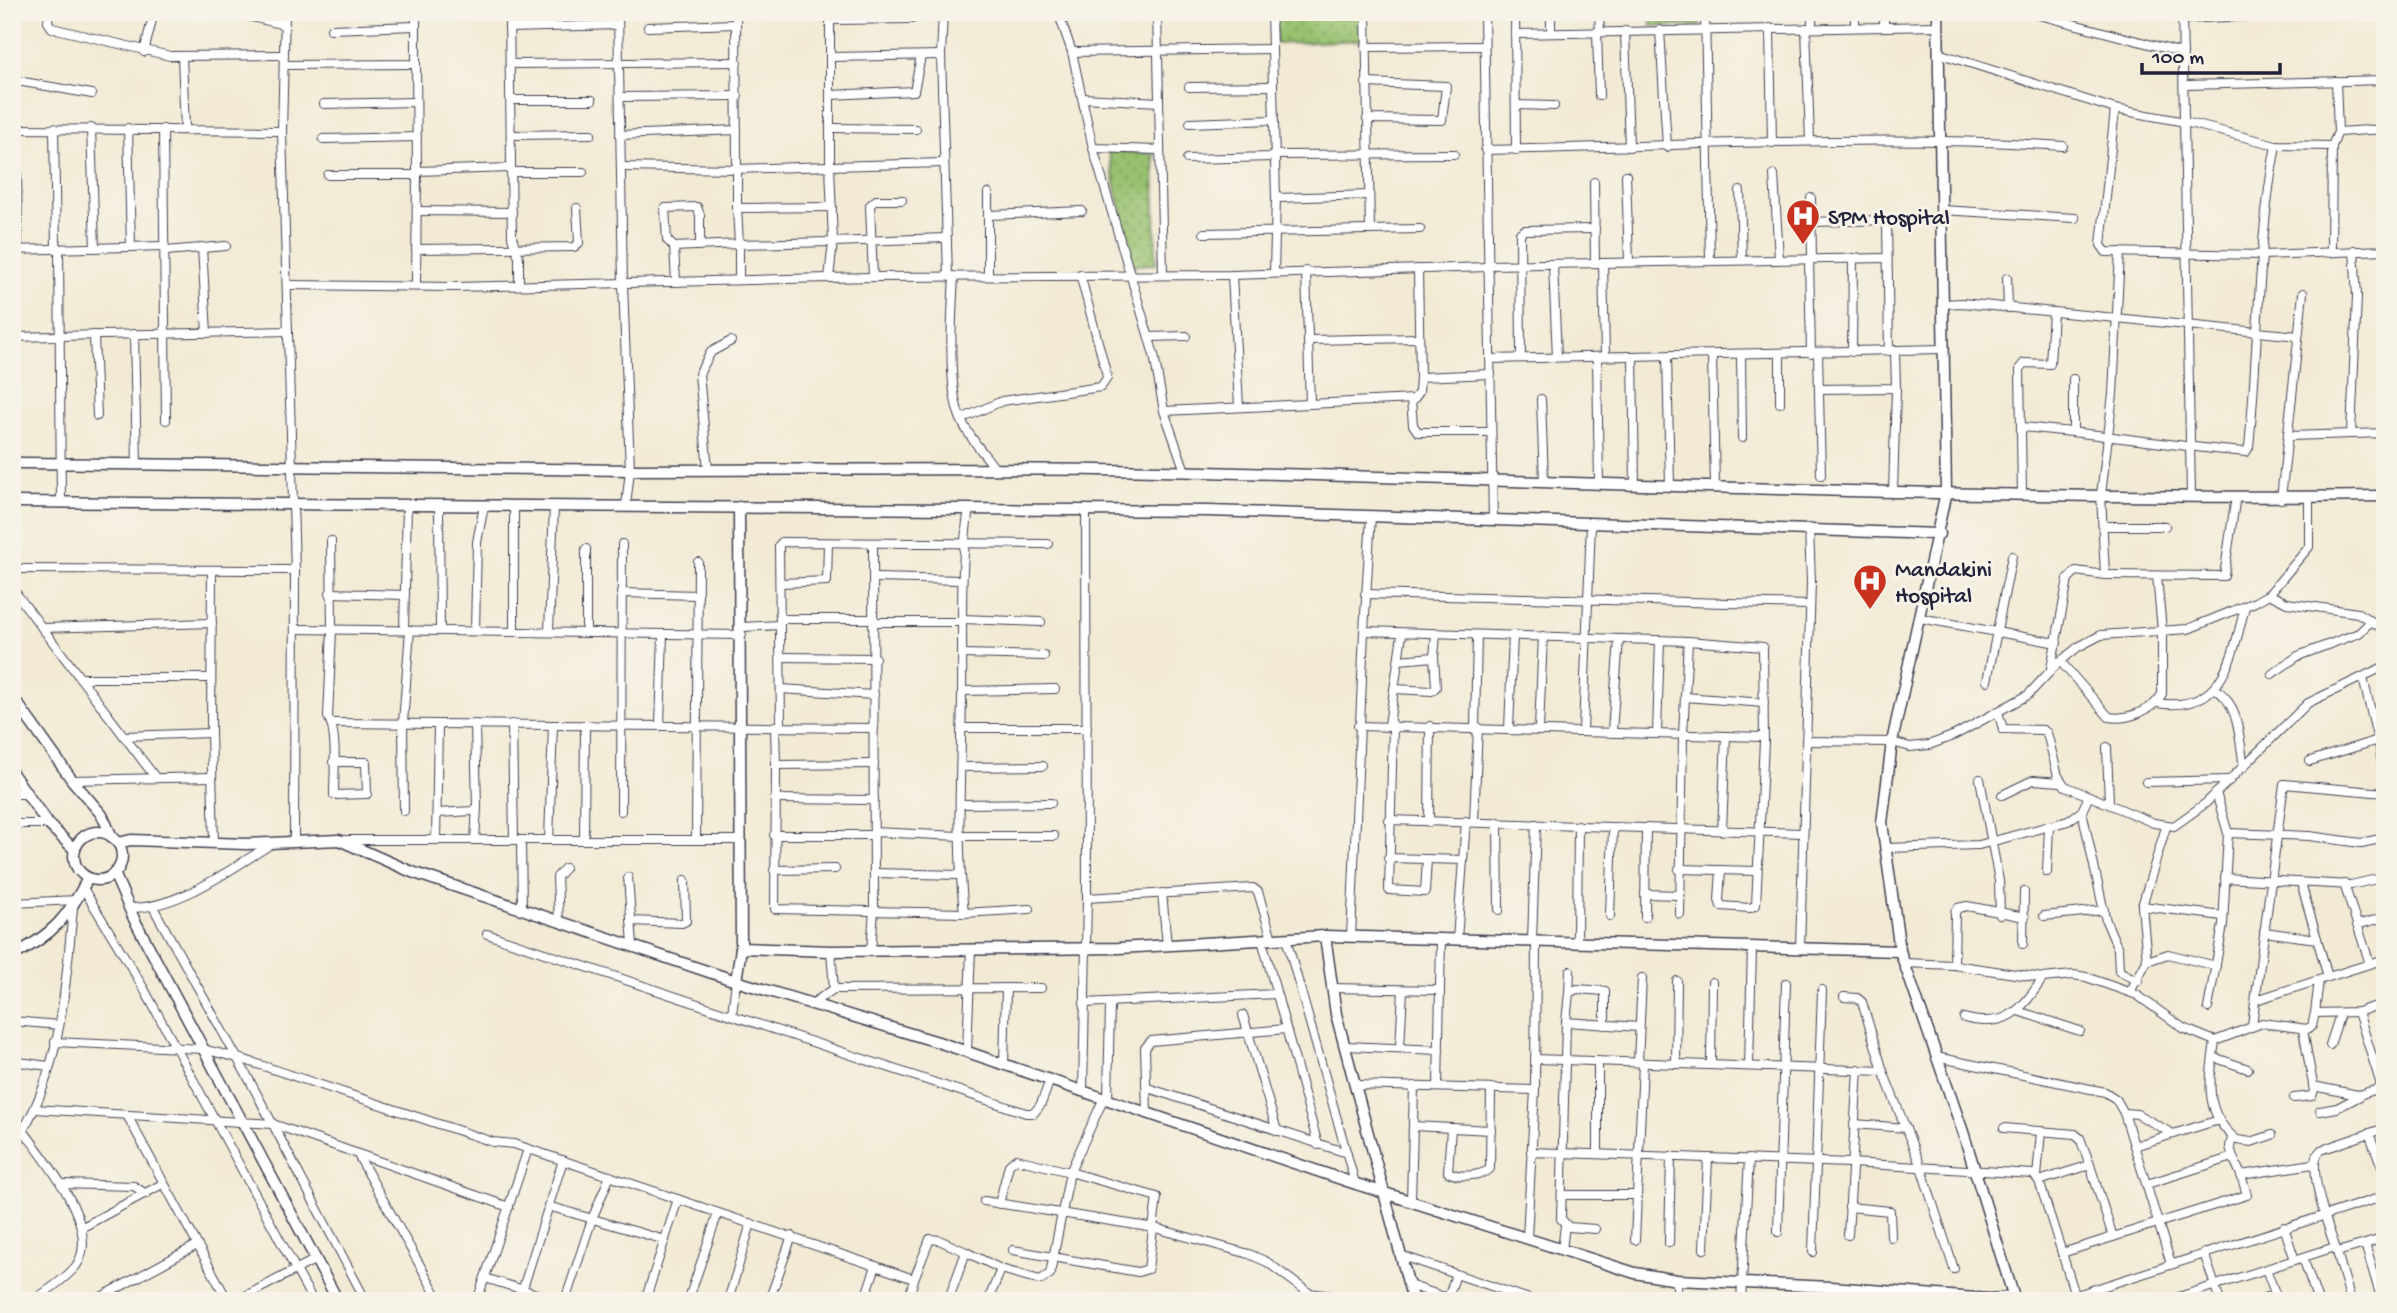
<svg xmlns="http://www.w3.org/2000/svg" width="2397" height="1313" viewBox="0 0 2397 1313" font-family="'Gochi Hand',sans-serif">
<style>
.park{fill:url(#park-dots);stroke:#5c7254;stroke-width:2}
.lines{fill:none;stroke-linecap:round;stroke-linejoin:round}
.street-casing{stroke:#414052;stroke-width:10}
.secondary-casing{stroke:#414052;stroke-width:13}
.street{stroke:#fff;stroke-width:8}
.secondary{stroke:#fff;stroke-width:10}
.labels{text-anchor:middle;stroke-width:6;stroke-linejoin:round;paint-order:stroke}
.poi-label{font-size:23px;fill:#22223b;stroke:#f7f3e8;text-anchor:start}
</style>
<defs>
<pattern id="park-dots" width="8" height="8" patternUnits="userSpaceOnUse" patternTransform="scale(1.75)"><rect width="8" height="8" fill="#97c16e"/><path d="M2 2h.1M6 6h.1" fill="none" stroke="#7b9c5c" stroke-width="1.8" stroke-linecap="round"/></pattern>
</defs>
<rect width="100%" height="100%" fill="#f7f3e8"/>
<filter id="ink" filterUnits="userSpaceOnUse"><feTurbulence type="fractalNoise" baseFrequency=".0143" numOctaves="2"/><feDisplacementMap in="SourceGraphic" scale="14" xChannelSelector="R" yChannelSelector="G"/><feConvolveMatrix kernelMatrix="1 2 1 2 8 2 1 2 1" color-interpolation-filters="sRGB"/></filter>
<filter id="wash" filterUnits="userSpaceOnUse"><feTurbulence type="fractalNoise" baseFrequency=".00686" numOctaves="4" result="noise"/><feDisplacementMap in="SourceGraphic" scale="28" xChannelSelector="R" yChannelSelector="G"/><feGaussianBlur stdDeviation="1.57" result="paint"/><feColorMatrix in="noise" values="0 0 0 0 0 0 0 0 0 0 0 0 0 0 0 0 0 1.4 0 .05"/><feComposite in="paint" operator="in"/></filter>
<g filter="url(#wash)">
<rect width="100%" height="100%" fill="#f2ead4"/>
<!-- park -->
<g class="park">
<path d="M1276 12H1362V40L1276 44Z"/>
<rect x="1651" y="12" width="49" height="14"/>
<path d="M1108 151 1154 154 1156 264 1133 265Z"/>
</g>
</g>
<g filter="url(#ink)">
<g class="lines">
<!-- street casing -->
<g class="street-casing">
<g id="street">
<path d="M49 12 48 22 52 28 170 56 284 55"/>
<path d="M231 12 285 25"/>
<path d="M509 12 512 237 519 258V285"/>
<path d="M618 12 623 283 630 470 626 506"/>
<path d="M736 12 737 169 830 166V12"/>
<path d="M943 12 941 55 948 276"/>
<path d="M1058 12 1072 52 1093 148 1160 150"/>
<path d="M1157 12 1163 273"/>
<path d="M1271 12 1276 198 1274 272"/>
<path d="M1366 12 1370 230"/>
<path d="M1484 12 1493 520"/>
<path d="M1515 12 1516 150"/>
<path d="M1551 12V33"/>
<path d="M1599 12 1600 32"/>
<path d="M1705 12 1710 260"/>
<path d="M1812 12V28"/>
<path d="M1855 12V27"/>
<path d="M1884 12V27"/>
<path d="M2028 12 2183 53"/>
<path d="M2182 12 2191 495"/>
<path d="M1157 16 1183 12"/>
<path d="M2182 19 2339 12"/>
<path d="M830 20 912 19"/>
<path d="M648 27 736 24"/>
<path d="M509 28 618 25"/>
<path d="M1770 28 1772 143"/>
<path d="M1806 28 1810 141"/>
<path d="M331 29 416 26"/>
<path d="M1660 30 1667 147"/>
<path d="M1625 31 1629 147"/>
<path d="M1597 32 1599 96"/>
<path d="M1516 34 1938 26"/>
<path d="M1366 47 1484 46"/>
<path d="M144 52 154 12"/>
<path d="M1072 52 1272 49"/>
<path d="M1938 53 2115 109 2185 122 2276 145 2332 146"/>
<path d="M182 56 185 129"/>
<path d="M830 57 941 55"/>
<path d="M416 64 417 171 511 168"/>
<path d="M510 64 737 62"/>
<path d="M284 65 416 64V12"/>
<path d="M12 80 92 94"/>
<path d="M1366 83 1446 86 1442 120 1367 119"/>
<path d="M2185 85 2385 80"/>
<path d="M1189 87 1272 86"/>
<path d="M830 95 914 91 921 56"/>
<path d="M620 97 738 96"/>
<path d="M1082 98 1159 102"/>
<path d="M511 100H592"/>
<path d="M324 104 416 102"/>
<path d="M1516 105 1554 106"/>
<path d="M2115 109 2101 245 2106 252 2263 255 2385 250"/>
<path d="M1190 123 1273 120"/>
<path d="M54 128 56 249"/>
<path d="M91 128 95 248"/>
<path d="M128 128 131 247"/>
<path d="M830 128 916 129"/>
<path d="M12 129 282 131"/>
<path d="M163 129 166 420"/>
<path d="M2338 132 2385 129"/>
<path d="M511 135 591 134"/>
<path d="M620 135 737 130"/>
<path d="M323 139 417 137"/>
<path d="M1093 148 1154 355 1164 411 1185 471"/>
<path d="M1485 150C1678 147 1871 133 2063 146"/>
<path d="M1274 155 1454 154"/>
<path d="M1187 159 1274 157"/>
<path d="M621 167 737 169V208"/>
<path d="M17 170 18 250"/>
<path d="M511 172H583"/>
<path d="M328 175H417"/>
<path d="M1626 175 1629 262"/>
<path d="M1774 175 1779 259"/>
<path d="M1594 182 1595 263"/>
<path d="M1740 191 1742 260"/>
<path d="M1276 198 1369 195"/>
<path d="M1811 198 1812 259"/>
<path d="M1942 210 2075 218"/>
<path d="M417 211 512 212"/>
<path d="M988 215 1082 211"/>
<path d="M1811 222 1887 220 1889 351"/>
<path d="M1204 233 1420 229"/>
<path d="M700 245V215L697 207 665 208 667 240 674 247 739 244 737 208 832 207"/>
<path d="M202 247 207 333"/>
<path d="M674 247 676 282"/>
<path d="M59 249 61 502"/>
<path d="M416 249 574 247 579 243 577 208"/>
<path d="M12 250 165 246"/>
<path d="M165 251 226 246"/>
<path d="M2331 253 2332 146 2338 132 2336 81"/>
<path d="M1809 259 1811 353"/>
<path d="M1603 263 1605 356"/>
<path d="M1488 265 1887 258"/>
<path d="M1553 265 1557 357"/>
<path d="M1306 271 1310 404"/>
<path d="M1232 275 1239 407"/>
<path d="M954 276C952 312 947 385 960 417 968 437 984 453 996 470"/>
<path d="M988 276V193"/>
<path d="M873 277 870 205 876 200H902"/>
<path d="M829 278 833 242 945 238"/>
<path d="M2007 278 2008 308"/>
<path d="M739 280V244L833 242 830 166 944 163"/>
<path d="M287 285 455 287 873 277 1232 275 1488 267"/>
<path d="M416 286 417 171"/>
<path d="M1943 304 1962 303 2298 336"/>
<path d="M134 334 137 465"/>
<path d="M94 335 97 416"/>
<path d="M12 337 288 331"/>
<path d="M1149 337 1186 336"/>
<path d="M1308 340 1419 338"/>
<path d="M1852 352 1853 258"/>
<path d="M1780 353V403"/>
<path d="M1818 353 1821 475"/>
<path d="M1741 354 1742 438"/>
<path d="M1633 356 1635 485"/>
<path d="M1667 356 1670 486"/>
<path d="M1712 356 1715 486"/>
<path d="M1597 357 1599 484"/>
<path d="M1521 358 1520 233 1524 230 1595 229"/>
<path d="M1490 359 1943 349"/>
<path d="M1420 377 1491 374"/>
<path d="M1819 389 1896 388 1895 351"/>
<path d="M1541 399 1544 482"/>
<path d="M1411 400 1413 425 1418 432H1491"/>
<path d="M1164 411 1414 399 1419 392 1420 377 1418 269"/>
<path d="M961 419 1002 401 1101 387 1107 378 1106 372 1080 274"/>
<path d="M2021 427C2096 433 2170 446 2246 452L2249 447C2259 347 2257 244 2276 145"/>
<path d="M2073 431V379"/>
<path d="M2351 434 2357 296 2354 250"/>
<path d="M2289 436 2385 433"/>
<path d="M708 470 699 374 711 352 731 341"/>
<path d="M1893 493 1896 388"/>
<path d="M2022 494 2020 368 2024 363 2050 364 2053 312"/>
<path d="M2281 499 2303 293"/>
<path d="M439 506 440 630"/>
<path d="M1371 516 1364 631 1688 641 1763 647 1764 741 1756 905 1750 908 1721 906 1719 900 1721 870"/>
<path d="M2103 526H2165"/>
<path d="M331 541 332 630 328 717C338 732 334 775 334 795L367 794 366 762H333"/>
<path d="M586 549V632"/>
<path d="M12 569 295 570 282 131 285 12"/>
<path d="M212 570 211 733 214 843"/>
<path d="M2105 575 2224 576 2236 496"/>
<path d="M874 578 962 580"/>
<path d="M781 583 827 581 828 543"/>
<path d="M12 588 155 777"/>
<path d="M330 593 405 595"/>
<path d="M621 593 698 595"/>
<path d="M1365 594 1810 605"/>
<path d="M2269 594 2287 603 2358 613 2385 630"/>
<path d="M1920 618 2057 643"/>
<path d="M780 619H874"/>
<path d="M963 619 1041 622"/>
<path d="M874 622H961"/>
<path d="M742 627 780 625"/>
<path d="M42 628 212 623"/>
<path d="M295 629 742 635"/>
<path d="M404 630 407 505"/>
<path d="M475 630 477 542 484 506"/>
<path d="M514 630V506"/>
<path d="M549 631 554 506"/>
<path d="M962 654 1044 656"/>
<path d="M781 657 875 658"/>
<path d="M1434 657 1436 634"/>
<path d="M2060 661 2109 717C2127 720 2153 711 2162 694V631L2157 576"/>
<path d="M2051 668 2068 579 2076 571 2105 575 2101 495 2113 394 2120 252"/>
<path d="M2272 674 2298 656 2359 633 2371 621"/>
<path d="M80 678H211"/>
<path d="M2363 678 2380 749 2385 786"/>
<path d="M1987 681 2012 556"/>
<path d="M2214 688C2240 703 2239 739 2244 767"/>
<path d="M781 689 874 695"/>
<path d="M1394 689 1432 691 1436 687 1434 657 1399 660"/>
<path d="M963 691 1055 689"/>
<path d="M1685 697 1764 703"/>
<path d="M2157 703C2224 714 2232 657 2245 607"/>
<path d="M1998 712 2003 729 2043 730 2047 733 2058 776 2065 786 2154 823 2174 826 2206 803 2308 703 2385 666"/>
<path d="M332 723 874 728"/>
<path d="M512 724 514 840"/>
<path d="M660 725 663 634"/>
<path d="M1389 725 1402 634"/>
<path d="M1393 725 1389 890 1425 892 1427 859"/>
<path d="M775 726 776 765"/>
<path d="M781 726 779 545 782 542 1048 544"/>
<path d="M1358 726 1763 737"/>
<path d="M1475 727 1477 635"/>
<path d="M962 728H1087"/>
<path d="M1509 728 1513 635"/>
<path d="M1539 729 1543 636"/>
<path d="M1583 731 1591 523"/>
<path d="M1612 731 1619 639"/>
<path d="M1657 733 1660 640"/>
<path d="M124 736 211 733"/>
<path d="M1806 741 1892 742 1910 747 1929 745 1955 735 2028 695 2056 665 2078 647 2101 635 2188 629 2255 602 2269 594 2309 547V497"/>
<path d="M2107 747 2109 803"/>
<path d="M2310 761 2378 740"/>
<path d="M874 764 776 765 775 909 964 913 1030 909"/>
<path d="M961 767 1043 766"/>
<path d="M1980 779 1999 881 2000 915"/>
<path d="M72 780 212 777"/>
<path d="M2146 782 2230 780"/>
<path d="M2216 793 2228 833"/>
<path d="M12 794H25"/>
<path d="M2002 795 2033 780 2061 782"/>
<path d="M775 799 874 800"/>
<path d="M961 804 1051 803"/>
<path d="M404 811 403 723 410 630"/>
<path d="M621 811 622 544"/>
<path d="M2082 811 2106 921 2118 949 2119 971 2138 981"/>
<path d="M437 813 473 811 477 807 475 724"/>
<path d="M1389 820 1802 833"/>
<path d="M1474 821 1478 727"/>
<path d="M1429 822 1430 726"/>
<path d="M1498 822 1499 910"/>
<path d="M12 824H48"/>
<path d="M1722 831 1726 736"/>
<path d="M874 832 959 836H1054"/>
<path d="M774 835H874"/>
<path d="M294 840 295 570"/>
<path d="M345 840H741"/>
<path d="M436 840 438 724"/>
<path d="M475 840 477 807"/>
<path d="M521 840 522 909"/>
<path d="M549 840 553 725"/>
<path d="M584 840 585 725"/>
<path d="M696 840 698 562"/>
<path d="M1885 848 1979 845 2068 821 2082 811 2089 796"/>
<path d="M1388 858 1463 860"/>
<path d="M1679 869 1757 871"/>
<path d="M774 870 835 869"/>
<path d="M2047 872 2049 826"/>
<path d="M874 873 960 875"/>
<path d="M628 877 633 945"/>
<path d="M2225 878 2351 885 2385 877"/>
<path d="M2301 883 2328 977"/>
<path d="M2344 884 2370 964"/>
<path d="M83 888 143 987 313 1301"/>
<path d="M1162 893 1167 945"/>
<path d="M1645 894 1680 895"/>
<path d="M1087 898 1253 888 1258 892 1272 939"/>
<path d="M12 903 77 900"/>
<path d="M2142 906 2223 916"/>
<path d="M153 907 250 1081 366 1301"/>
<path d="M130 908C179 908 230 870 271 844"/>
<path d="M964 913C956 840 961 767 962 694 963 631 959 570 969 508"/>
<path d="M1680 914 1683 734 1688 641"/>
<path d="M1610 916 1613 827"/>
<path d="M2044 916 2104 910"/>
<path d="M1645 917 1646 828"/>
<path d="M631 921 682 923 686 921 685 880"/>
<path d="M559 922 557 877 565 868"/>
<path d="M2357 925 2385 917"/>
<path d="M2264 932 2317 939"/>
<path d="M487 934 1026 1113H1034L1041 1104 1050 1080"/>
<path d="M1351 937 1364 631"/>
<path d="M1286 938 1355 1183"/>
<path d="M1457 939 1466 821"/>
<path d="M1262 940 1318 1145"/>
<path d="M1532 941 1536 824"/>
<path d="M1577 942 1578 825"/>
<path d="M2023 944 2024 892"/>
<path d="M1800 949 1811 582 1809 528"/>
<path d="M831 951 834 989"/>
<path d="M871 951 874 909 873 543"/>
<path d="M2147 961 2168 954 2216 966"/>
<path d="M1904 963 1954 965 2043 978 2073 975 2086 977 2137 995 2183 1028 2215 1041 2262 1023 2307 1029 2312 1026 2315 1013 2358 1012 2385 1003"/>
<path d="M1954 965 1955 912 1958 908 1967 906 2025 917"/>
<path d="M1331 988 1440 990"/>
<path d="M2130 992 2147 961 2142 906 2166 827"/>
<path d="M1569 993 1570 971"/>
<path d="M2256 1000 2385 959"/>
<path d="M1084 1003 1276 994"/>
<path d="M810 1005 834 989 1041 988"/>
<path d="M2208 1008 2223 925 2228 833 2309 836 2361 843 2385 838"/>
<path d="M2018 1011 2080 1031"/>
<path d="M2358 1012 2382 1088"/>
<path d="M2315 1013 2319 980"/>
<path d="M732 1014 736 981"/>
<path d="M1243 1015 1277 1131"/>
<path d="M1964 1018C2006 1029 2021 1011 2043 978"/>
<path d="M12 1021 59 1025"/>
<path d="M1566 1022 1569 993 1577 989 1605 991V1025"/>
<path d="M2252 1025 2284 784 2385 793"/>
<path d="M2215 1041C2210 1079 2202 1113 2237 1140L2251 1142 2272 1135"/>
<path d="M55 1042 203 1049 242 1059 493 1142 514 1144 914 1279 908 1301"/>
<path d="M2330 1045 2340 1014"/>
<path d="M1345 1046 1439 1050"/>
<path d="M1400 1048 1403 990"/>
<path d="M967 1052 971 949"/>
<path d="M1936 1057 2105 1092 2116 1099 2124 1113 2171 1264"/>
<path d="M2213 1057 2248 1069"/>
<path d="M1535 1059 1883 1071 1862 1002 1857 998 1844 997"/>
<path d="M12 1061 48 1066"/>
<path d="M1638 1062 1642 978"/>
<path d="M1676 1064 1677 981"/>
<path d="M1004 1065 1006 988"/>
<path d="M1711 1065 1712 982"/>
<path d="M1749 1066 1752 948"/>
<path d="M1883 1071 1921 1167 1954 1269"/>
<path d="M1355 1085 1535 1090"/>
<path d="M2313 1086 2358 1095 2385 1087"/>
<path d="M1438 1087 1441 939"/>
<path d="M1148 1088 1347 1153"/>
<path d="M1083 1091 1087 898 1086 509"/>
<path d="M2294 1098 2312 1096 2314 1090 2303 1030"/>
<path d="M1108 1100 1110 1004"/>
<path d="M35 1109 273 1124 509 1207"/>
<path d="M2320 1111 2337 1108 2360 1096"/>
<path d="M1147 1113 1145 1048 1151 1041 1286 1029"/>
<path d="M2124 1113 2137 1114 2173 1134"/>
<path d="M128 1117 228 1301"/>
<path d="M1854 1124 1906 1128"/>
<path d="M1413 1126 1491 1130"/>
<path d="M1451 1128 1448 1172C1459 1178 1480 1176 1490 1169L1491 1088"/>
<path d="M2004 1128 2075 1134 2080 1138 2090 1165"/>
<path d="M2369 1133 2385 1175"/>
<path d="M2232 1137 2230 1147 2233 1157"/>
<path d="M2134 1146 2219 1120"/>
<path d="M1531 1152 1851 1163 2033 1174 2039 1181 2062 1253"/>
<path d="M1598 1154V1061"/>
<path d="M358 1155 440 1301"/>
<path d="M2037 1177 2041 1131"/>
<path d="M2039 1181 2090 1165 2113 1237"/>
<path d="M61 1184 134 1186 146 1194"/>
<path d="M2147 1184 2233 1157 2241 1175 2313 1164"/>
<path d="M1562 1195H1637"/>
<path d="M984 1201 1155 1228 1249 1254 1267 1262 1309 1293 1371 1301"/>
<path d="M1411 1201 1414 1086"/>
<path d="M548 1206 665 1240"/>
<path d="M1849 1207 1890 1211 1891 1237"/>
<path d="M2284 1227 2295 1260"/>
<path d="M81 1228 164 1183"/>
<path d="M1595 1229 1569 1227 1561 1219 1566 1022 1639 1027"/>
<path d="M1778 1232 1786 983"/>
<path d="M1848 1235 1858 1069"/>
<path d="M1527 1238 1535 1090 1536 941"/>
<path d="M1635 1240 1643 1063"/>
<path d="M1669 1243 1671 1156"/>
<path d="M2365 1244 2385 1238"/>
<path d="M1704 1249 1708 1158"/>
<path d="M1013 1250 1138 1272 1148 1269 1157 1197 1070 1172 1104 1098"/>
<path d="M1562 1250 1565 1225"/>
<path d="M1813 1252 1822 990"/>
<path d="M2337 1252 2351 1301"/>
<path d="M2204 1253 2220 1301"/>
<path d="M1400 1255 1535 1301"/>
<path d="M2303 1258 2318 1301"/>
<path d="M2266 1269 2278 1301"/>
<path d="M485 1278 559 1301"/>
<path d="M914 1279 930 1239 939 1240 966 1252"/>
<path d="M1409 1285 1456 1301"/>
<path d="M2075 1295 2062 1253 2247 1195 2241 1175"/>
<path d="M1448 1298 1456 1274"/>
<path d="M33 1301C46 1291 65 1280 76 1266 103 1228 44 1159 23 1130 62 1065 66 981 73 908"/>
<path d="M94 1301 197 1245"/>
<path d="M236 1301 316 1259"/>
<path d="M477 1301 528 1149"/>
<path d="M519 1301 563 1160"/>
<path d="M565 1301 592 1219 610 1176"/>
<path d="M645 1301 678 1199"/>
<path d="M688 1301 718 1213"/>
<path d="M728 1301 751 1223"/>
<path d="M769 1301 792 1236"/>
<path d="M864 1301 876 1266"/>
<path d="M948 1301 966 1252 1001 1269 1040 1280 1050 1274 1070 1172 1016 1159 1009 1165 999 1204"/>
<path d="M988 1301 1001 1269"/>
<path d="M1677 1301V1280"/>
<path d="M1741 1301 1749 1159"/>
<path d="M1838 1301V1287"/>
<path d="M2058 1301 2385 1196"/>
<path d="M2166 1301 2335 1247"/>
<path d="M2257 1301 2276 1294"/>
<path d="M2382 1301 2365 1244 2337 1252C2330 1233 2304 1164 2321 1150L2385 1128"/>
</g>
</g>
<!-- secondary casing -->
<g class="secondary-casing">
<g id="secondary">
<path d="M1938 12 1946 492 1892 742 1882 823 1900 951 1963 1132 2015 1301"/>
<path d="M12 463C219 465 426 469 632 470 823 470 1014 467 1205 472 1598 482 1992 501 2385 496"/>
<path d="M12 502 1209 511 1939 534"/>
<path d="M12 696 72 780 102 815 112 837"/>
<path d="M12 773 48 824 75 850"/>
<circle cx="98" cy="856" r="24"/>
<path d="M118 843 131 840 246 844 339 840 412 872 736 981 938 1042 1347 1181 1635 1273 1677 1280 1831 1287 1989 1299 2013 1297"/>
<path d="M114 873 134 919 338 1301"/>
<path d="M1325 936 1336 1014 1413 1301"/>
<path d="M741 948 831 951 1119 948 1325 936 1900 951"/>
<path d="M12 956C52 935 68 918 88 878"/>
<path d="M736 981 741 948 739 507"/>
</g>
</g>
<!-- street -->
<use href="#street" class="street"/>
<!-- secondary -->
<use href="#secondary" class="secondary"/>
</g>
</g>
<!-- icons -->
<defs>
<g id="hospital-pin" transform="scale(1.75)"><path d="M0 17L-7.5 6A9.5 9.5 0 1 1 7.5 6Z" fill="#c8321e" stroke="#f7f3e8"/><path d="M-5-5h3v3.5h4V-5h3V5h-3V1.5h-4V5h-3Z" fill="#fff"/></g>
</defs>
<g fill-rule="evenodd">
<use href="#hospital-pin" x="1803" y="216"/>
<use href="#hospital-pin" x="1870" y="581"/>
</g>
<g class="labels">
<!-- poi labels -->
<g class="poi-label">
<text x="1828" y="224">SPM Hospital</text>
<text x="1895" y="576">Mandakini<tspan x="1895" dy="26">Hospital</tspan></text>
</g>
</g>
<!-- margin -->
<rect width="2397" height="1313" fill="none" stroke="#f7f3e8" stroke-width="42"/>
<!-- scale -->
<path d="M2142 63v10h138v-10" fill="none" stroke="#22223b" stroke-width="3.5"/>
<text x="2152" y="63" font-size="21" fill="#22223b" stroke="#f7f3e8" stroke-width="5" paint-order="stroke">100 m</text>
</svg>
